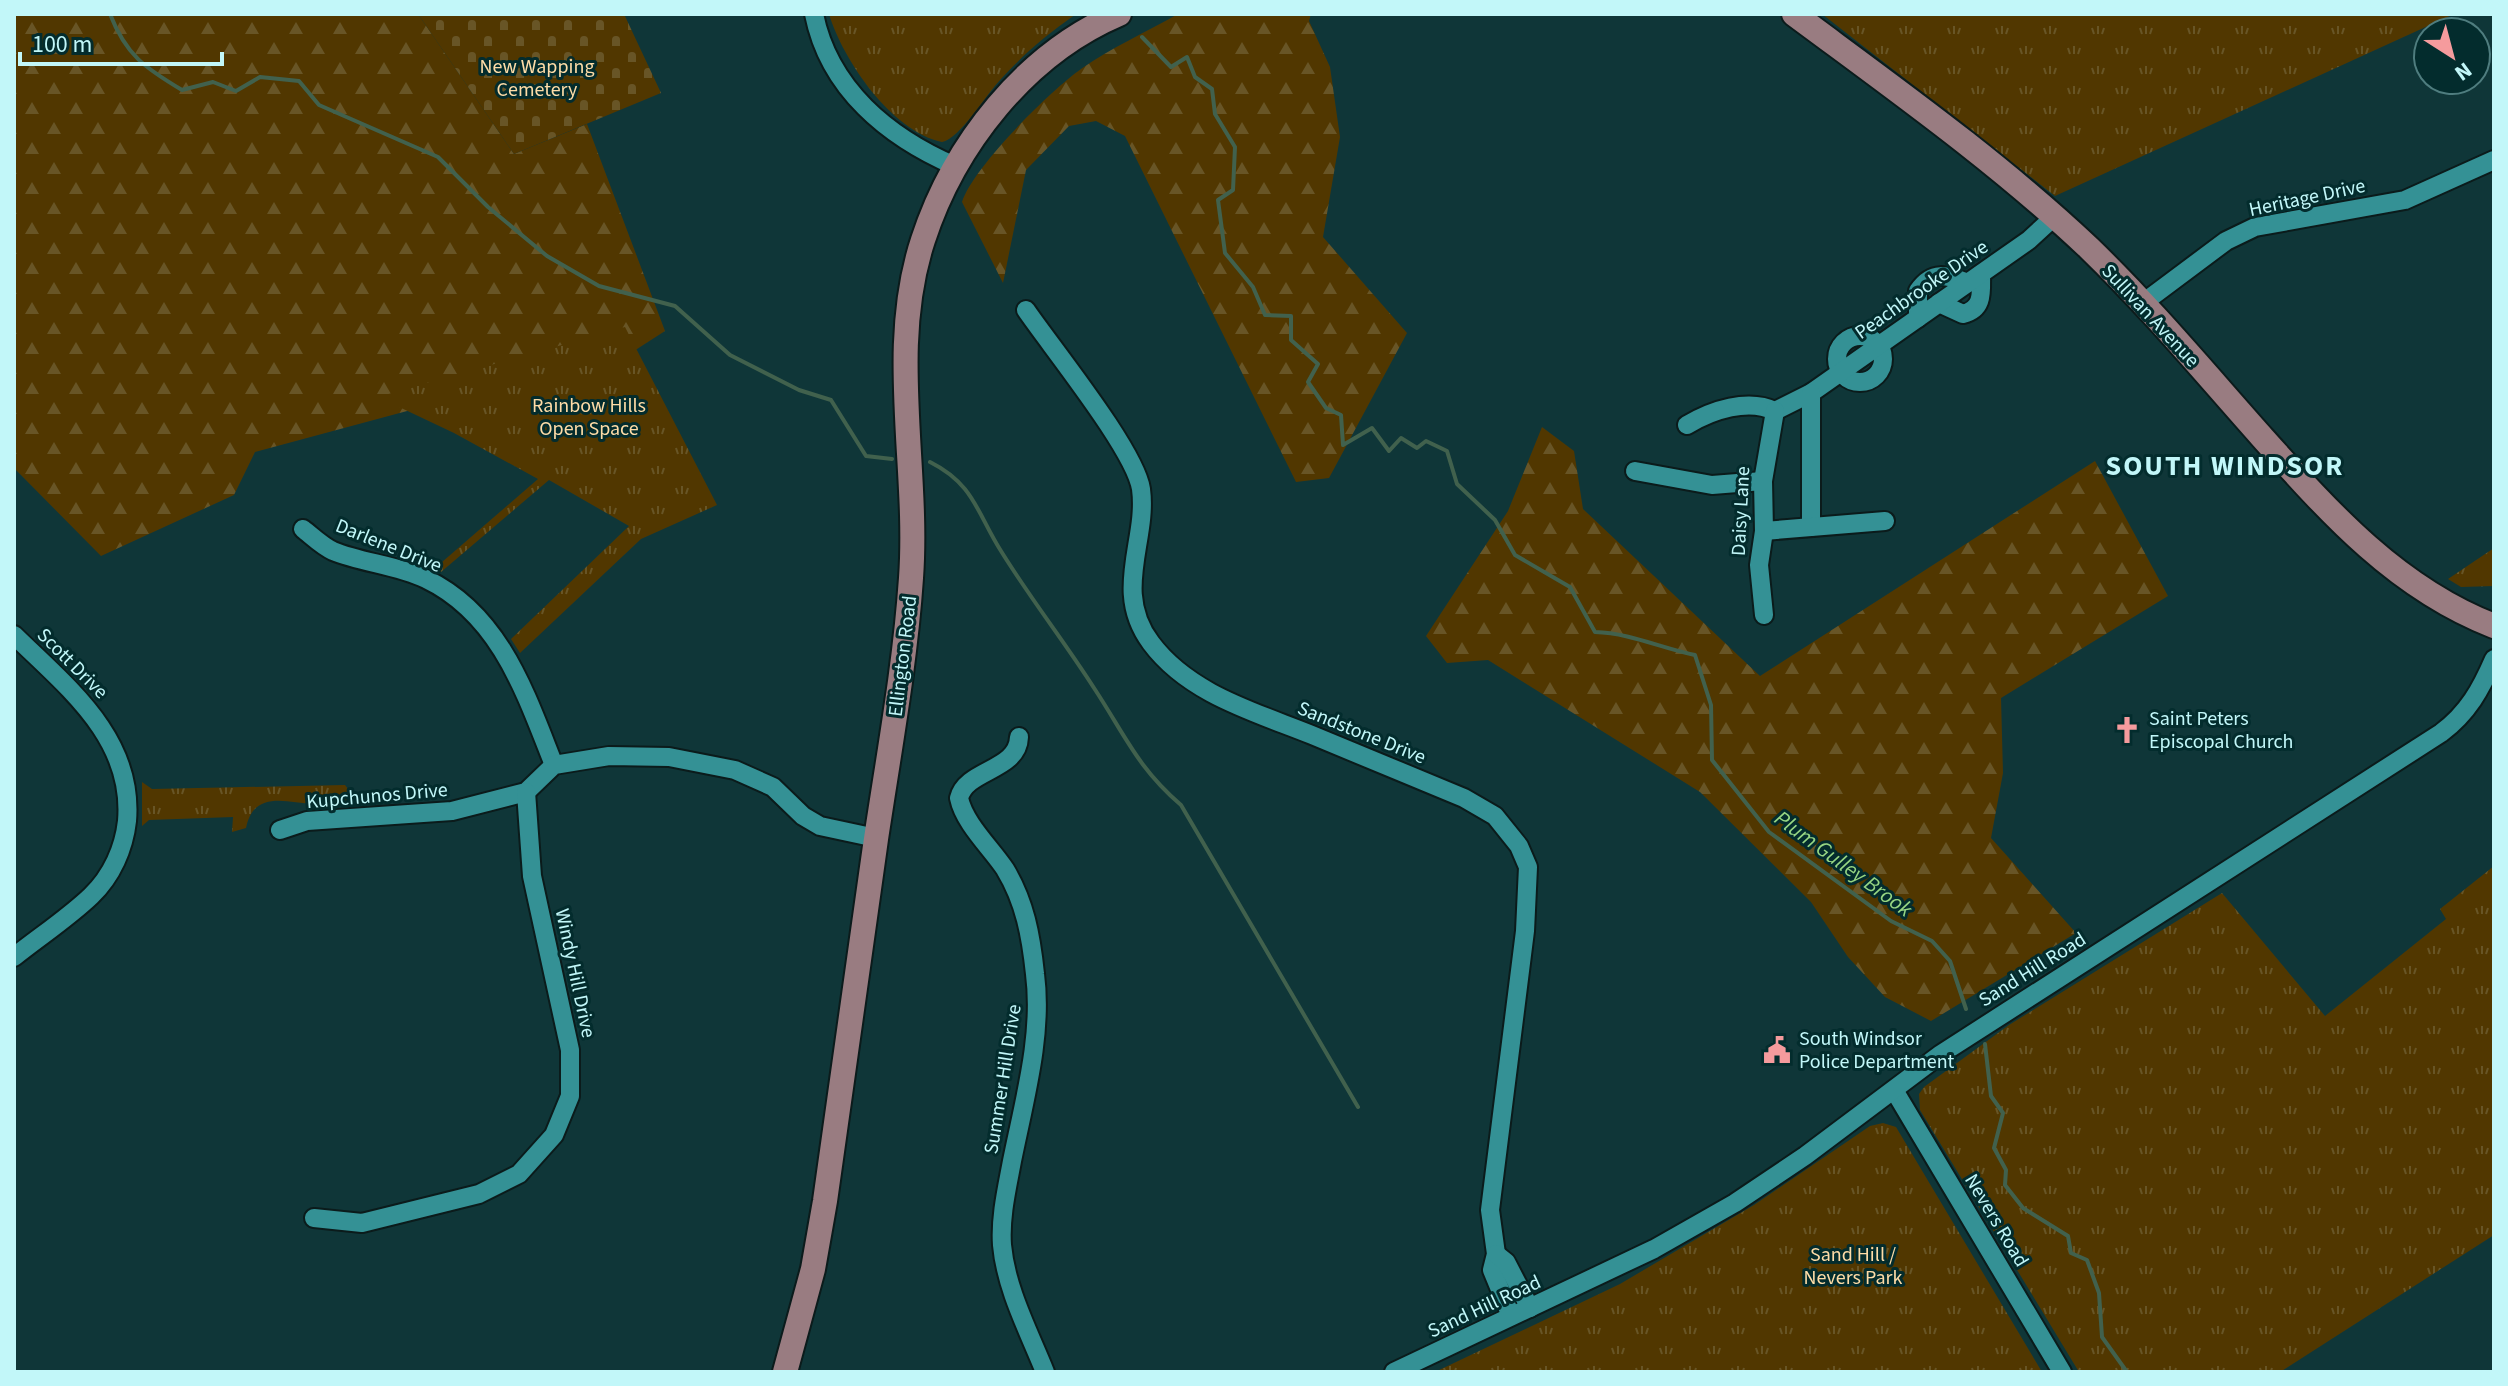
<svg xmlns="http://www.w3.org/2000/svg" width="2508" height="1386" viewBox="0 0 2508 1386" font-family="'Source Sans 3',sans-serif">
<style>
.forest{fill:url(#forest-firs)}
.cemetery{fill:url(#cemetery-stones)}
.park{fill:url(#park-tufts)}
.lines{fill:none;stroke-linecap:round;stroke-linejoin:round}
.stream{stroke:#41614d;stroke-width:4}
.minor-casing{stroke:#0b1b1b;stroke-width:22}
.major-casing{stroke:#0b1b1b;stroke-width:28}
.minor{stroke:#349195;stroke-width:18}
.major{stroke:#997c81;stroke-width:24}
.labels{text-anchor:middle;stroke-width:6;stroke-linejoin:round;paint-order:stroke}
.park-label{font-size:20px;fill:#fedca7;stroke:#032c2d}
.street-label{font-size:20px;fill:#c2f7f9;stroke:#032c2d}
.poi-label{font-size:20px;fill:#c2f7f9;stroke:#032c2d;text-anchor:start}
.water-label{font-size:22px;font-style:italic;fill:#97d683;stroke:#032c2d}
.district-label{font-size:28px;font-weight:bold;letter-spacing:2px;fill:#c2f7f9;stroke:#032c2d}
</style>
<defs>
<pattern id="forest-firs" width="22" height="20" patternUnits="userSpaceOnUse" patternTransform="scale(2)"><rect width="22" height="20" fill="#513700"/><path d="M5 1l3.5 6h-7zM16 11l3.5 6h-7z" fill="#685526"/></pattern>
<pattern id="cemetery-stones" width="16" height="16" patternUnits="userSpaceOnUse" patternTransform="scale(2)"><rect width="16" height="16" fill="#513700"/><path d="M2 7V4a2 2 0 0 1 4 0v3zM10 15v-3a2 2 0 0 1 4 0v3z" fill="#685526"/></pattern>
<pattern id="park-tufts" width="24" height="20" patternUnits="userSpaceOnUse" patternTransform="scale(2)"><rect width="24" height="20" fill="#513700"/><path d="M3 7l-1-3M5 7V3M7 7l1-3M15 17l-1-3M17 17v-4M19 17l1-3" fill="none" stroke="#685526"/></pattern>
</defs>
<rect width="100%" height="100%" fill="#0f3638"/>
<!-- forest -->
<g class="forest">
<path d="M14 14H418L514 154 587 124 665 331 637 349 255 452 234 495 101 556 14 468Z"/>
<path d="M1178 14H1311L1309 21 1330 67 1340 137 1323 237 1407 333 1329 478 1296 482 1125 136 1096 121 1069 126 1026 170 1003 283 962 202C973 167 1050 91 1081 69 1111 48 1146 32 1178 14Z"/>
<path d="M1542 427 1574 451 1583 509 1760 676 2095 461 2168 596 2001 698 2003 773 1991 838 2076 933 1931 1021 1885 997 1848 957 1811 902 1700 792 1488 660 1447 663 1426 636 1508 511Z"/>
</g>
<!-- cemetery -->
<path class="cemetery" d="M418 14H624L661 93 514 154Z"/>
<!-- park -->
<g class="park">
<path d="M829 14H1076C1045 36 1027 51 1001 79 986 94 960 139 942 142 891 131 843 60 829 14Z"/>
<path d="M1822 14H2454L2055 196Z"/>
<path d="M625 327 717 505 641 539 520 653 511 639 629 526 549 480 441 572 434 569 538 479 454 433 378 397Z"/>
<path d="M2494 548V586L2461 587 2448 579Z"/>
<path d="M142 782 152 789 345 785 359 803C344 804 329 806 314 804 285 802 254 790 246 828L232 832 233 817 149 820 142 826Z"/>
<path d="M2494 866V1235L2280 1372H2079L1920 1110 1919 1094 1924 1087 2009 1025 2222 893 2325 1016 2446 919 2440 909Z"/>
<path d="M1883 1123 1896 1127 2042 1372H1435L1620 1284 1754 1205 1870 1126Z"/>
</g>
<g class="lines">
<!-- stream -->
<g class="stream">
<path d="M110 14C126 55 145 68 182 90L213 82 236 91 260 77 299 81 319 105 438 157 488 207 547 256 599 286 675 306 730 355 799 390 831 400 866 456 892 459"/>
<path d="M1142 37 1171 67 1187 57 1195 77 1212 89 1215 114 1235 147 1233 190 1218 200 1225 253 1253 287 1265 315 1291 316V340L1318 364 1308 382 1326 408 1341 415 1343 445 1372 428 1389 451 1401 438 1417 448 1426 441 1447 451 1457 484 1495 520 1515 555 1570 587 1595 632C1630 633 1661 648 1695 655L1711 705 1712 760 1769 832 1891 921 1932 941 1950 961 1966 1009"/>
<path d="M930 462C974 484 977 513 1001 551 1030 598 1064 641 1094 688 1125 735 1137 767 1181 805L1358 1107"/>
<path d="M1985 1044 1991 1096 2003 1113 1994 1148 2006 1170 2005 1185 2023 1208 2068 1236 2071 1253 2087 1260 2099 1293 2102 1337 2127 1372"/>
</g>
<!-- minor casing -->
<g class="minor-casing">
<g id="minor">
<path d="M814 14C829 89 888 137 955 166"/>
<path d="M1939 303 1963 314C1984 309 1981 292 1981 274"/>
<path d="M2143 303 2226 241 2255 227 2405 200 2494 160"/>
<path d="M1026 310C1052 348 1135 450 1141 489 1148 541 1112 591 1151 643 1189 694 1255 712 1312 735 1363 756 1413 777 1464 798L1495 816 1519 846 1528 867 1525 931 1490 1210 1496 1254 1492 1270 1511 1316"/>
<path d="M1918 318V291C1932 270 1947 275 1968 283"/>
<circle cx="1860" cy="359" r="23"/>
<path d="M1775 411 1811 393 2029 240 2054 217"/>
<path d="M1687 425C1712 410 1748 398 1775 411"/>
<path d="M1635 471 1712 485 1763 481"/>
<path d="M1811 527V393"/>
<path d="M303 529C312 536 322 546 333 551 362 563 397 565 426 579 501 615 526 695 554 765"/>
<path d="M1764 531 1885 521"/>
<path d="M1764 615 1759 565 1764 531 1763 481 1775 411"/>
<path d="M14 635C67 687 134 738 127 821 124 848 112 876 91 896 68 918 39 937 14 957"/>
<path d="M1019 737C1018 771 966 769 959 798 964 823 991 848 1005 869 1025 902 1031 936 1035 974 1043 1035 1024 1101 1012 1161 1007 1188 1000 1217 1002 1245 1006 1289 1029 1332 1045 1372"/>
<path d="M280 830 307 821 452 811 526 792 554 765 609 756 669 757 735 770 773 787 803 816 820 826 876 838"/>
<path d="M1894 1090 2062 1372"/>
<path d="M314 1218 362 1223 479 1194 519 1174 554 1135 570 1096V1050L532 876 526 792"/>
<path d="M1496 1254 1506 1262 1530 1308"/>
<path d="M1394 1372 1654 1249 1735 1203 1805 1156 1941 1054 2441 733C2468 713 2481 689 2494 659"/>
</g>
</g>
<!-- major casing -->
<g class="major-casing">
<g id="major">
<path d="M1794 14C1895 89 1998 162 2089 248 2150 307 2205 373 2261 436 2329 512 2396 588 2494 626"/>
<path d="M785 1372 813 1269 825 1201C842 1081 858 960 876 839 889 752 905 666 911 578 919 466 887 349 923 240 954 145 1025 54 1119 14"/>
</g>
</g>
<!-- minor -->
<use href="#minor" class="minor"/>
<!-- major -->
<use href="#major" class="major"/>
</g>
<!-- icons -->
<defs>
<g id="church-bare" transform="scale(2.16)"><path d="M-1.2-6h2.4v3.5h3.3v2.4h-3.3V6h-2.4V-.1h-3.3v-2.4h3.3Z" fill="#f59b9d" stroke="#032c2d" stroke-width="2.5" paint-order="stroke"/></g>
<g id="civic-bare" transform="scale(2.16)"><path d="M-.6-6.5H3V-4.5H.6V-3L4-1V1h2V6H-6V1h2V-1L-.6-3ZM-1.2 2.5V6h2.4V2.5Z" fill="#f59b9d" stroke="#032c2d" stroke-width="2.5" paint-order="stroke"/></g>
</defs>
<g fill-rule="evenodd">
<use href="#church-bare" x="2127" y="730"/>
<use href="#civic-bare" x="1777" y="1050"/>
</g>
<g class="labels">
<!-- park labels -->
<g class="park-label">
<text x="537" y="73">New Wapping<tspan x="537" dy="23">Cemetery</tspan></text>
<text x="589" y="412">Rainbow Hills<tspan x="589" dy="23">Open Space</tspan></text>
<text x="1853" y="1261">Sand Hill /<tspan x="1853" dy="23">Nevers Park</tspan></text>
</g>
<!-- street labels -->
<g class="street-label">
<text transform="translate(2307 197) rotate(-12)" y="7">Heritage Drive</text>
<text transform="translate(1921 289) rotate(-35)" y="7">Peachbrooke Drive</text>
<text transform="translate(2151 315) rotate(47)" y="7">Sullivan Avenue</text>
<text transform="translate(1740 511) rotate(-87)" y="7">Daisy Lane</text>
<text transform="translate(389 545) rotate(22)" y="7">Darlene Drive</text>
<text transform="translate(902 656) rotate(-83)" y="7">Ellington Road</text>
<text transform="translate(73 663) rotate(45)" y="7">Scott Drive</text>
<text transform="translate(1362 732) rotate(22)" y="7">Sandstone Drive</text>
<text transform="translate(377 795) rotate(-5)" y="7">Kupchunos Drive</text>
<text transform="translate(2032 969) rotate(-32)" y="7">Sand Hill Road</text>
<text transform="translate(576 973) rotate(78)" y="7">Windy Hill Drive</text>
<text transform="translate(1002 1079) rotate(-81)" y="7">Summer Hill Drive</text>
<text transform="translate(1997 1220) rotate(59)" y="7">Nevers Road</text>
<text transform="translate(1484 1306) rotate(-25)" y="7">Sand Hill Road</text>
</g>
<!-- poi labels -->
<g class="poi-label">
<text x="2149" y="725">Saint Peters<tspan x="2149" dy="23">Episcopal Church</tspan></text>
<text x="1799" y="1045">South Windsor<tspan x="1799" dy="23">Police Department</tspan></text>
</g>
<!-- water labels -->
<g class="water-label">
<text transform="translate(1844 863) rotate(36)" y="8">Plum Gulley Brook</text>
</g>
<!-- district labels -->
<g class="district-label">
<text x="2225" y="475">SOUTH WINDSOR</text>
</g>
</g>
<!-- border -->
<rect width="2508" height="1386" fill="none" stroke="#c2f7f9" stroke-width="32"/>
<!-- north arrow -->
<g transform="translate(2452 56) rotate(144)"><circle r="38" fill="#032c2d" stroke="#4f7d7f" stroke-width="2"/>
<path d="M0-6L14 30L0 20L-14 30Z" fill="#f59b9d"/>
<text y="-12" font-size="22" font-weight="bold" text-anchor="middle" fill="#c2f7f9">N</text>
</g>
<!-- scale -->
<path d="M20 52v12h202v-12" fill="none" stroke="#c2f7f9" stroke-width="4"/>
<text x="32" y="52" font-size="24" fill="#c2f7f9" stroke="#032c2d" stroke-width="6" paint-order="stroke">100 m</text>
</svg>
